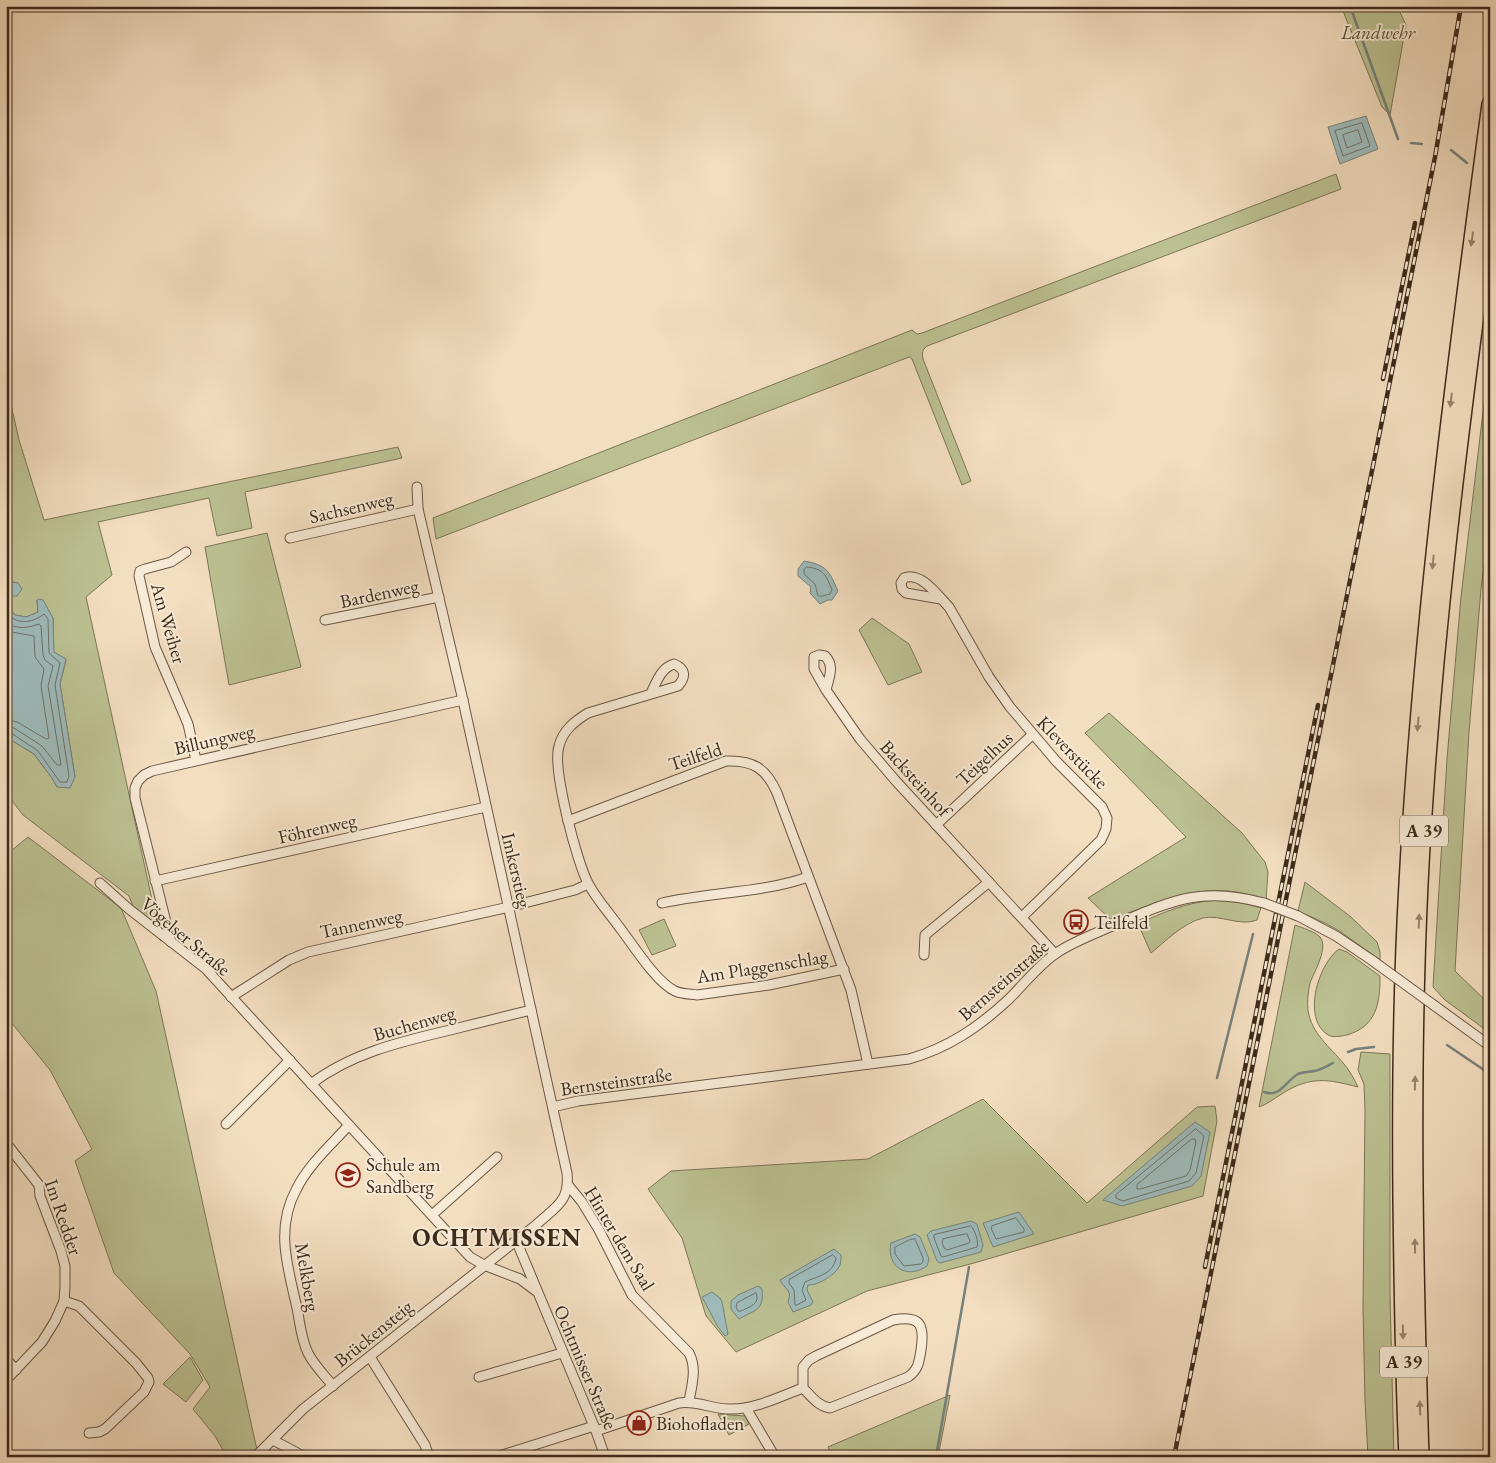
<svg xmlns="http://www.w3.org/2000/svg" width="1496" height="1463" viewBox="0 0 1496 1463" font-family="'EB Garamond',serif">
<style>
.green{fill:#bcc192;stroke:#7c7656}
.water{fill:#9ebbbb;stroke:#77817b}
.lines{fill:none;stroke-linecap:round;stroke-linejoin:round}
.shore{stroke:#6e726a;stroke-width:1}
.stream{stroke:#77817b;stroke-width:2.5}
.street-casing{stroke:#6a5744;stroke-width:11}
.highway-casing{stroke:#3d2a1a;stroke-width:18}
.street{stroke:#f7ead6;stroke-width:9}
.highway{stroke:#f3dec0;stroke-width:15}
.rail-casing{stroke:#3d2a1a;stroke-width:4.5}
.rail{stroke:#f7ead6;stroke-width:2.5;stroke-dasharray:8;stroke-linecap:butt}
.street-bridge-casing{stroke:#6a5744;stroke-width:11;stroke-linecap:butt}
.street-bridge{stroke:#f7ead6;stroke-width:9}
.oneway{fill:#98846d}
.labels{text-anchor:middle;stroke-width:4;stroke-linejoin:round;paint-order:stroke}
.shield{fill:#f7ead6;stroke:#756452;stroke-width:1}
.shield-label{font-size:18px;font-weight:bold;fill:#3d2a1a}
.park-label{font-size:19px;font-style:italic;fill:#5d5038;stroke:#f7ead6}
.street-label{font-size:19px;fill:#3d2a1a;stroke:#f7ead6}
.poi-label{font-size:19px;fill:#3d2a1a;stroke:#f7ead6;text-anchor:start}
.district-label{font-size:24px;font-weight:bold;letter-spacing:1px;fill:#3d2a1a;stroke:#f7ead6}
</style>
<rect width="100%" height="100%" fill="#f3dec0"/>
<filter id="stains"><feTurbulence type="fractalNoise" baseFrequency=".004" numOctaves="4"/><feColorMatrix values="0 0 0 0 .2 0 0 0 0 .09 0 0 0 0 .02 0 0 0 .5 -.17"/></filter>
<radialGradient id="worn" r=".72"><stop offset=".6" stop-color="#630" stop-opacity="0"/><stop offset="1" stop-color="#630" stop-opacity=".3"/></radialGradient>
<!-- green -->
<g class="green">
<path d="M1341 6H1397L1406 25 1390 115 1382 107Z"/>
<path d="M1336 174 1341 189 927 346C922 350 922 353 923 359L971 481 962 485 912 359 909 357 436 539 433 518 912 330 917 334 922 333Z"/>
<path d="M1490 353V523L1481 589 1469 732 1455 971 1490 1005V1033L1445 1000 1433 987 1447 759 1461 597Z"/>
<path d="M6 382 19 440 44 520 398 447 402 458 245 492 252 528 217 536 209 498 98 522 112 575 86 597 161 941 134 909 129 896 23 815 6 793V737L34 754 52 778 57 787 75 777 60 684 66 660 53 652V618L37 600 38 613 26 617 15 615 6 604 18 583 6 581Z"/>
<path d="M267 533 301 667 229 685 205 547Z"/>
<path d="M872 618 909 644 922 672 888 685 859 630Z"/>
<path d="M1109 713 1242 833 1265 862 1268 872 1266 900C1205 877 1167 901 1110 919L1088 898 1186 837 1085 733Z"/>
<path d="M28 837 121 908 156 991 257 1450 248 1457H227L215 1436 193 1409 210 1387 190 1354 114 1273 75 1161 92 1149 50 1070 6 1016V855Z"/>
<path d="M1305 882 1351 917 1377 942 1380 952V960L1341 932 1327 924 1298 911Z"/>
<path d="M1216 900 1243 903 1261 908 1257 920C1240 927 1220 914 1203 918 1183 923 1166 941 1151 953L1138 924C1163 912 1188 902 1216 900Z"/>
<path d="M664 919 676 946 652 955 639 930Z"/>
<path d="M1295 925C1303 928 1313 931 1319 936 1330 946 1314 972 1310 983 1308 992 1307 1002 1308 1010 1311 1033 1330 1047 1344 1064 1350 1071 1354 1079 1358 1087 1327 1079 1311 1076 1283 1093 1275 1098 1268 1104 1259 1107Z"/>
<path d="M1339 949 1347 952 1380 976C1380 1003 1377 1026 1347 1035 1341 1036 1334 1038 1328 1035 1301 1018 1319 963 1339 949Z"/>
<path d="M1361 1052 1390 1054V1295L1394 1457H1368L1365 1401 1363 1308 1365 1110 1364 1084 1358 1070Z"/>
<path d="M983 1099 1087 1203 1197 1107 1215 1106 1217 1121 1203 1196 974 1263 867 1291 736 1352 706 1316 682 1238 648 1189 671 1171 868 1159Z"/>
<path d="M190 1357 203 1380 186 1402 163 1384Z"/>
<path d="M950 1395 938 1457H833L828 1447Z"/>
<path d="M718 1414 745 1416 749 1424 729 1435Z"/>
</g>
<!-- water -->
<g class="water">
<path d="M1366 116 1378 149 1340 164 1328 127Z"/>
<path d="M804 561C827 565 829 571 838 591L832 600H828L820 604 810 593 811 587 798 576V569Z"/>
<path d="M6 581 18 583 22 589 17 596H11L6 602Z"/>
<path d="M39 599 43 600 53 618 54 652 66 659 60 684 75 777 70 788 57 787 52 778 34 754 6 737V604L15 615 26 617 38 612 37 600Z"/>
<path d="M1195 1122 1210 1132 1201 1176 1192 1186 1122 1206 1103 1200Z"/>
<path d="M1019 1212 1034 1234 993 1247 983 1223Z"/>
<path d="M971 1221 977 1224 983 1245 981 1252 940 1263 937 1261 927 1235 931 1231Z"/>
<path d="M915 1234 920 1237 929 1259 927 1266C907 1280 886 1267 891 1243Z"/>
<path d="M834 1249 841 1255C841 1258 841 1264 839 1267 835 1275 817 1286 808 1285L807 1290 813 1302 811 1305 793 1312 788 1302C793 1290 784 1289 780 1280Z"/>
<path d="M758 1286 762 1289C764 1311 756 1309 739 1319L731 1309V1301L738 1295Z"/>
<path d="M712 1292 720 1298 722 1302 728 1334 725 1336 718 1327 702 1297Z"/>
</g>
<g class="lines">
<!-- shore -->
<g class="shore">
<path d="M1362 123 1370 146 1343 156 1335 131Z"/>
<path d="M1358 130 1362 142 1347 148 1343 135Z"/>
<path d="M807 567C824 569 826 575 832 590L830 594C815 598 819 598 815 584L804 574V570Z"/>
<path d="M6 612C16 625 31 624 44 614L48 619 49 653 60 663 55 685 69 776 67 782H60L38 751 11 733H6"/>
<path d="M6 622C16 630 28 628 39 624L41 626 43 655 45 660 53 666 48 686 61 765H57L42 746 14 728 6 726"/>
<path d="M6 631 34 636 35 657 44 669 41 686 49 738 46 739 17 722 6 719"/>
<path d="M1196 1129 1204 1136 1196 1173 1189 1181 1123 1201 1116 1198V1195Z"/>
<path d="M1192 1139H1195L1196 1142 1190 1170 1186 1176 1140 1189H1137V1185Z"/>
<path d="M1016 1218 1024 1229V1232L996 1239 991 1228 992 1226Z"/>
<path d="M971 1226C975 1230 979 1242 977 1247L943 1257 941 1256 934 1238V1235Z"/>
<path d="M967 1234 970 1241 969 1243 947 1250 944 1248 942 1242 943 1239Z"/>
<path d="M915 1239 923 1258V1262L921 1264 904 1266 895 1254V1247L909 1240Z"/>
<path d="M833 1255 836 1258C833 1275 817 1276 805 1282L802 1290 806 1300 797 1305H795L794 1290 789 1283V1280Z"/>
<path d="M756 1293C761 1304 749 1307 741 1311H738L736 1307 737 1303Z"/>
</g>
<!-- stream -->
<g class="stream">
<path d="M1350 6 1398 139"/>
<path d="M1411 143 1422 144"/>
<path d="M1451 150 1467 163"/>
<path d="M1447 1045 1490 1074"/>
<path d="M1348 1052 1356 1049 1374 1047"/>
<path d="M1217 1078 1253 934"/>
<path d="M1264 1092C1280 1098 1286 1081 1298 1074 1303 1072 1309 1072 1314 1071 1321 1070 1327 1066 1333 1063"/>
<path d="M936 1457 969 1267"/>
</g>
<!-- street casing -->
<g class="street-casing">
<g id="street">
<path d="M290 538 418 509"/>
<path d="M186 552 171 562 145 569 140 571 139 576 155 647 188 724 196 760"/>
<path d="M941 599 906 593 902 589 901 583 904 578C921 571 938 596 949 607L989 677 1010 707 1056 761 1102 807 1107 818 1106 829 1101 840 1022 917"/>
<path d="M325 620 439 597"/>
<path d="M826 690C829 677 835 666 825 656L819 655 814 657V669L826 690 860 739 895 780 1055 954"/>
<path d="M651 693C657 681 661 668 674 664 686 669 686 677 678 686L588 713C575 721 563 730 559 746 552 768 577 864 589 885 598 901 610 914 620 928 633 945 656 982 675 991 681 994 690 994 697 995L769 985 844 969"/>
<path d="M568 821 726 761C753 760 766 768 777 793L851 990 868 1064"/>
<path d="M936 825 1032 735"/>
<path d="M155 881 486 807"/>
<path d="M100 883 129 909 206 969 470 1257 484 1265 520 1279 536 1291"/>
<path d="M662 903C710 892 763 893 808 877"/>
<path d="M1298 916 1336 936 1373 961"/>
<path d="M171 942 135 798V788L138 781 144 775 152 771 463 700"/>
<path d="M924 955 925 935 989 882"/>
<path d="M231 997 289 960 308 952 509 907 575 890 588 884"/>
<path d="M1435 1006 1490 1046"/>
<path d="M311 1084C350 1054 399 1042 446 1031 474 1024 503 1017 531 1010"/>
<path d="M553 1107 578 1101 909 1059C948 1048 979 1027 1009 999 1024 984 1038 966 1055 954 1072 942 1092 935 1110 927 1169 902 1199 885 1264 903"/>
<path d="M226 1124 290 1060"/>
<path d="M6 1143 39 1185 40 1196 61 1251 65 1266V1286L64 1301 55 1321 42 1342 6 1380"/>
<path d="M568 1185 582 1202 599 1230 632 1295 689 1353C697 1368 692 1385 689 1401"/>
<path d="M432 1215 497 1157"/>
<path d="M516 1240 596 1431 605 1457"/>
<path d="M64 1301 79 1306 136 1363 148 1378 149 1382 144 1392 105 1429 99 1432 89 1433"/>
<path d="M370 1357 425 1445 429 1457"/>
<path d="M6 1359 16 1370"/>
<path d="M479 1377 562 1353"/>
<path d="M333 1386C325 1376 314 1365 308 1353 301 1339 300 1323 297 1308 288 1268 275 1229 296 1190 308 1165 331 1145 349 1125"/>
<path d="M746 1408 775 1457"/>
<path d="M596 1431 679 1403C697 1400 714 1410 732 1409 756 1409 781 1396 803 1388 812 1397 818 1406 830 1408L908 1377C918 1370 919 1363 921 1350 925 1324 920 1315 893 1320L816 1356 809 1360 803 1367V1388"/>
<path d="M273 1440 305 1457"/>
<path d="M255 1457 303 1409 536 1225C555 1207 570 1202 567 1173L462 696 418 509 417 487"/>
<path d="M496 1457 594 1426"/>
</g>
</g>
<!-- highway casing -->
<g class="highway-casing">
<g id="highway">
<path d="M1407 1457C1403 1370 1402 1284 1401 1198 1400 1093 1401 988 1407 884 1421 623 1455 363 1490 104"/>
<path d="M1421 1457C1415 1266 1411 1075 1420 884 1431 658 1460 433 1490 208"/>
</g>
</g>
<!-- street -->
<use href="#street" class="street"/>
<!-- highway -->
<use href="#highway" class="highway"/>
<!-- rail casing -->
<g class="rail-casing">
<g id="rail">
<path d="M1383 379 1415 223"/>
<path d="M1205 1267 1318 705"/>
<path d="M1174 1457 1435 157 1461 6"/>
</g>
</g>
<!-- rail -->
<use href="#rail" class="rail"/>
<!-- street-bridge casing -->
<g class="street-bridge-casing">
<g id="street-bridge">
<path d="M1264 903 1298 916"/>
<path d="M1373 961 1435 1006"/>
</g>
</g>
<!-- street-bridge -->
<use href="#street-bridge" class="street-bridge"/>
</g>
<!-- one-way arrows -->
<defs><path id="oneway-solid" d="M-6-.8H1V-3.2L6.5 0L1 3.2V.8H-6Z" transform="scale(1.25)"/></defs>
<g class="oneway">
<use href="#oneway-solid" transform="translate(1472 239) rotate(98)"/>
<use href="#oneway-solid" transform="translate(1451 400) rotate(97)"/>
<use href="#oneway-solid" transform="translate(1433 562) rotate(96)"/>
<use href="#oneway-solid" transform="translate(1418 724) rotate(95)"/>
<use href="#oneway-solid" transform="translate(1419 921) rotate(-88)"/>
<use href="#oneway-solid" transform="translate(1415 1083) rotate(-89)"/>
<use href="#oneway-solid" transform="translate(1415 1246) rotate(-91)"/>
<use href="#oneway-solid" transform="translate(1403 1332) rotate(89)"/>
<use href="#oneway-solid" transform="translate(1420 1408) rotate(-92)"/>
</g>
<!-- icons -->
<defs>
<g id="bus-ring" transform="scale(1.25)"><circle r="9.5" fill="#f7ead6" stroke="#8f2418" stroke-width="1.5"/><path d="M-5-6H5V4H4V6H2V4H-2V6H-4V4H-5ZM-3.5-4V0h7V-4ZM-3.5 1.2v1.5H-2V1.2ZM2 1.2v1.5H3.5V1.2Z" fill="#8f2418"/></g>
<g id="school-ring" transform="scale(1.25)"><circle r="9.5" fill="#f7ead6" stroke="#8f2418" stroke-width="1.5"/><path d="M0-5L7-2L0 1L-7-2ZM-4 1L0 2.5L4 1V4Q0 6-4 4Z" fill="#8f2418"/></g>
<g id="shop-ring" transform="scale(1.25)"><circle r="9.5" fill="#f7ead6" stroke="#8f2418" stroke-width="1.5"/><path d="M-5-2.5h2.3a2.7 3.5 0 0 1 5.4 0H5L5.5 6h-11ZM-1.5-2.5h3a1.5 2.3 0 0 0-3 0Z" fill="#8f2418"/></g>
</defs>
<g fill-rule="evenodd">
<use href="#bus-ring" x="1076" y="922"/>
<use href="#school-ring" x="348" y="1175"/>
<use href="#shop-ring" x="639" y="1423"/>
</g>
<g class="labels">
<!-- shield labels -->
<g class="shield">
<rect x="1400" y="815.5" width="48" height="31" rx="4"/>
<rect x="1380" y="1346.5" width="48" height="31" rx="4"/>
</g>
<g class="shield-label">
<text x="1424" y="837">A 39</text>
<text x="1404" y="1368">A 39</text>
</g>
<!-- park labels -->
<g class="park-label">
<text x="1378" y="39">Landwehr</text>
</g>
<!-- street labels -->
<g class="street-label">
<text transform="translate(351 507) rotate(-13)" y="7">Sachsenweg</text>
<text transform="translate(379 593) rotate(-12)" y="7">Bardenweg</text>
<text transform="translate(169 623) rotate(74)" y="7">Am Weiher</text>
<text transform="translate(214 739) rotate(-13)" y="7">Billungweg</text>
<text transform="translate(1073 752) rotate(46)" y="7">Kleverstücke</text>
<text transform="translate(695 756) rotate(-18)" y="7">Teilfeld</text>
<text transform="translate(984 758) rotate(-43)" y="7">Teigelhus</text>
<text transform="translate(916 778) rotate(48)" y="7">Backsteinhof</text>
<text transform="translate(317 828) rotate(-13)" y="7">Föhrenweg</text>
<text transform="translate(517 870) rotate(77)" y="7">Imkerstieg</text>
<text transform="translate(361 923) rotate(-12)" y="7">Tannenweg</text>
<text transform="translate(186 936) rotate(40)" y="7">Vögelser Straße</text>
<text transform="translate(762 966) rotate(-9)" y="7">Am Plaggenschlag</text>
<text transform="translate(1003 980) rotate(-41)" y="7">Bernsteinstraße</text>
<text transform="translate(414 1023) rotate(-16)" y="7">Buchenweg</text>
<text transform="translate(616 1081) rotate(-8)" y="7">Bernsteinstraße</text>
<text transform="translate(64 1217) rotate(71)" y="7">Im Redder</text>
<text transform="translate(620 1238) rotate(59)" y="7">Hinter dem Saal</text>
<text transform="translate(308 1277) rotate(80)" y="7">Melkberg</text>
<text transform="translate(373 1333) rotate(-39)" y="7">Brückensteig</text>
<text transform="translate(586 1367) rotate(67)" y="7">Ochtmisser Straße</text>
</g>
<!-- poi labels -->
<g class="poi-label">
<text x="1094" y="929">Teilfeld</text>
<text x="366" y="1171">Schule am<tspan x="366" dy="22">Sandberg</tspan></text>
<text x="656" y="1430">Biohofladen</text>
</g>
<!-- district labels -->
<g class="district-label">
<text x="497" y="1246">OCHTMISSEN</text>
</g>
</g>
<!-- margin -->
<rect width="1496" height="1463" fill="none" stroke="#f3dec0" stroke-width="25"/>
<rect x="8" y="8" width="1481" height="1448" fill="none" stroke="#3d2a1a" stroke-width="2.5"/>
<rect x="12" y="12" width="1471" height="1438" fill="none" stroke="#3d2a1a"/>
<rect width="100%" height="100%" filter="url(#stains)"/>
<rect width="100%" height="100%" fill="url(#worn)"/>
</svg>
